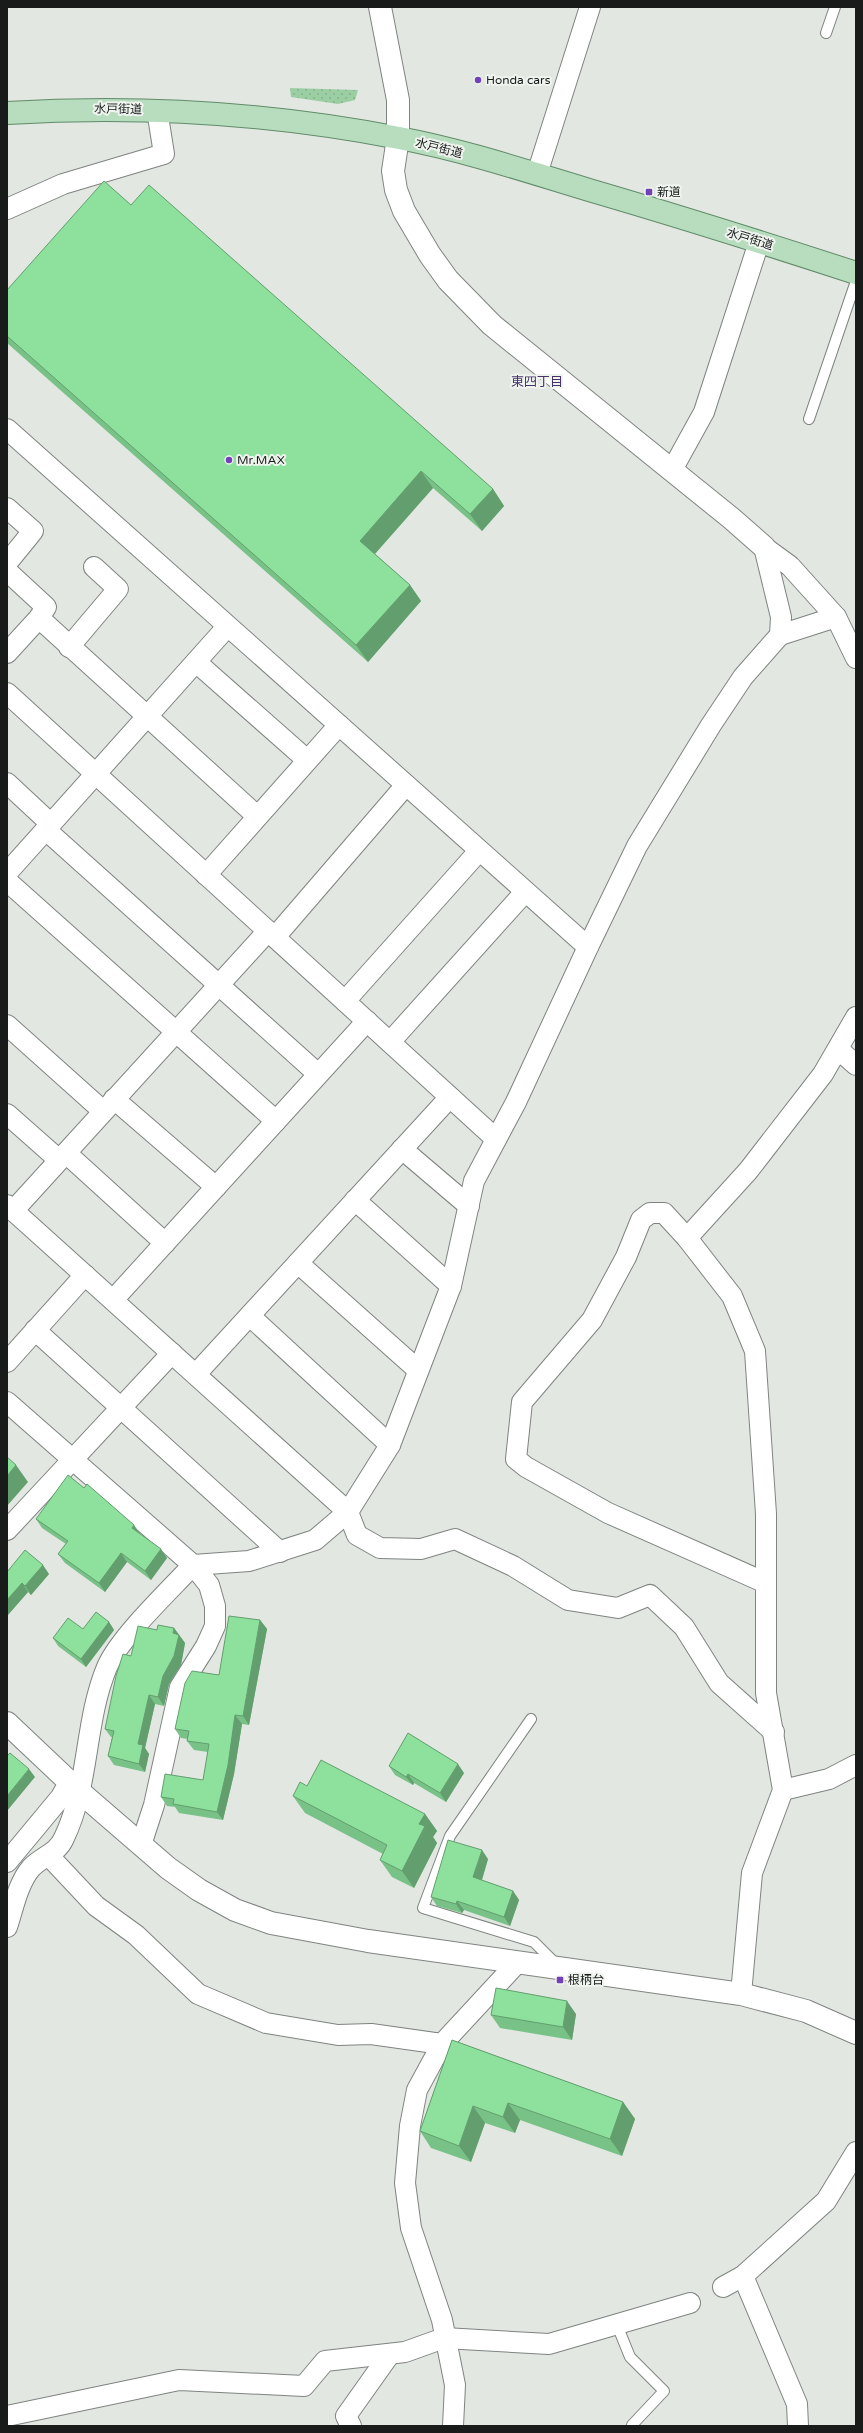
<svg xmlns="http://www.w3.org/2000/svg" width="863" height="2433" viewBox="0 0 863 2433" font-family="'Varela Round','Noto Sans JP',sans-serif">
<style>
.grass{fill:url(#grass-dots)}
.lines{fill:none;stroke-linecap:round;stroke-linejoin:round}
.lane-casing{stroke:#7f8480;stroke-width:12}
.street-casing{stroke:#7f8480;stroke-width:22}
.secondary-casing{stroke:#7f8480;stroke-width:24}
.primary-casing{stroke:#608b68;stroke-width:24}
.lane{stroke:#fff;stroke-width:10}
.street{stroke:#fff;stroke-width:20}
.secondary{stroke:#fff;stroke-width:22}
.primary{stroke:#b7ddbe;stroke-width:22}
.wall{fill:#79c287}
.shaded-wall{fill:#639e6e}
.building{fill:#8de19d;stroke:#639e6e}
.poi-dot{fill:#7240b7;stroke:#eff4ef;stroke-width:1.5}
.labels{text-anchor:middle;stroke-width:4;stroke-linejoin:round;paint-order:stroke}
.poi-label{font-size:12px;fill:#191b1a;stroke:#eff4ef;text-anchor:start}
.street-label{font-size:12px;fill:#191b1a;stroke:#eff4ef}
.neighbourhood-label{font-size:13px;fill:#48326d;stroke:#eff4ef}
</style>
<defs>
<pattern id="grass-dots" width="8" height="8" patternUnits="userSpaceOnUse"><rect width="8" height="8" fill="#9bcfa3"/><path d="M2 2h.1M6 6h.1" fill="none" stroke="#85b18c" stroke-width="1.8" stroke-linecap="round"/></pattern>
</defs>
<rect width="100%" height="100%" fill="#e2e7e2"/>
<!-- grass -->
<path class="grass" d="M290 88 358 90 355 100 338 104 291 97Z"/>
<g class="lines">
<!-- lane casing -->
<g class="lane-casing">
<g id="lane">
<path d="M826 33 835 7"/>
<path d="M809 419 856 281"/>
<path d="M531 1719 450 1836 423 1908 534 1942 557 1965"/>
<path d="M617 2325 630 2357 664 2391 632 2425"/>
</g>
</g>
<!-- street casing -->
<g class="street-casing">
<g id="street">
<path d="M537 174 590 7"/>
<path d="M7 209 63 184 164 154 157 110"/>
<path d="M7 429 588 947"/>
<path d="M672 470 704 412 759 242"/>
<path d="M7 508 33 531 7 563"/>
<path d="M764 547 781 617 780 635 836 617"/>
<path d="M764 547 790 566 836 617 856 658"/>
<path d="M7 571 46 607 39 618 7 653"/>
<path d="M39 618 257 816"/>
<path d="M69 647 118 589 94 567"/>
<path d="M196 662 307 760"/>
<path d="M7 693 496 1139"/>
<path d="M7 783 51 824"/>
<path d="M46 830 318 1074"/>
<path d="M7 873 227 627"/>
<path d="M206 875 339 725"/>
<path d="M7 881 276 1121"/>
<path d="M275 937 406 785"/>
<path d="M345 1001 479 851"/>
<path d="M7 1025 103 1111"/>
<path d="M390 1042 525 892"/>
<path d="M838 1049 856 1065"/>
<path d="M114 1099 216 1187"/>
<path d="M7 1114 59 1160"/>
<path d="M402 1149 469 1206"/>
<path d="M66 1153 165 1243"/>
<path d="M355 1200 451 1286"/>
<path d="M7 1205 348 1512 357 1535 380 1548 421 1549 455 1539 513 1566 568 1600 618 1608 650 1595 684 1627 719 1683 774 1732"/>
<path d="M13 1211 268 931"/>
<path d="M687 1238 748 1171 823 1074 856 1017"/>
<path d="M298 1263 418 1370"/>
<path d="M113 1300 367 1021"/>
<path d="M250 1316 390 1445"/>
<path d="M35 1330 280 1552"/>
<path d="M7 1362 85 1275"/>
<path d="M196 1374 450 1097"/>
<path d="M7 1402 193 1565 209 1585 215 1606V1626L206 1646 180 1687 154 1805 141 1845"/>
<path d="M7 1530 172 1353"/>
<path d="M783 1790 829 1779 856 1765"/>
<path d="M49 1856 96 1906 136 1935 198 1994 266 2023 338 2035 371 2034 442 2044"/>
<path d="M7 1862 61 1797 70 1781"/>
<path d="M7 1927C13 1909 18 1883 31 1868 42 1856 57 1854 64 1838 90 1784 84 1722 107 1667 120 1637 169 1591 193 1565L249 1561 315 1540 348 1512 390 1445 451 1286 474 1181 516 1102 588 947 637 846 711 725 743 677 780 635"/>
<path d="M741 1994 752 1873 783 1790 766 1693V1514L755 1351 732 1296 687 1238 664 1213H650L641 1220 626 1257 592 1320 522 1402 516 1459 526 1467 608 1513 766 1583"/>
<path d="M743 2276 797 2404 798 2426"/>
<path d="M723 2287 743 2276 826 2201 856 2152"/>
<path d="M7 2416 179 2380 304 2386 325 2361 405 2352 444 2338 549 2344 690 2303"/>
<path d="M351 2426 346 2416 390 2354"/>
<path d="M453 2426 455 2385 442 2320 411 2228 405 2183 410 2126 417 2090 442 2044 517 1963"/>
</g>
</g>
<!-- secondary casing -->
<g class="secondary-casing">
<g id="secondary">
<path d="M380 7 398 100V138L393 171 396 190 404 211 430 255 448 280 492 325 731 518 764 547"/>
<path d="M7 1723 80 1792 168 1868 199 1890 235 1910 271 1923 368 1941 741 1994 806 2011 856 2033"/>
</g>
</g>
<!-- primary casing -->
<g class="primary-casing">
<path id="primary" d="M7 113C138 105 270 113 399 138 463 150 526 171 589 190 678 216 767 244 856 273"/>
</g>
<!-- lane -->
<use href="#lane" class="lane"/>
<!-- street -->
<use href="#street" class="street"/>
<!-- secondary -->
<use href="#secondary" class="secondary"/>
<!-- primary -->
<use href="#primary" class="primary"/>
</g>
<!-- wall -->
<g class="wall">
<path d="M7 290 493 489 504 506 482 531 433 488 375 554 410 585 421 601 368 662 7 343Z"/>
<path d="M36 1519 140 1534 167 1558 151 1580 127 1562 105 1592 65 1563 58 1554 66 1544 42 1528Z"/>
<path d="M7 1572 49 1574 31 1595 28 1592 7 1616Z"/>
<path d="M260 1620 267 1629 249 1725 242 1724 234 1774 223 1820 179 1813 175 1807 167 1806 161 1797 203 1780 208 1752 194 1750 187 1741 188 1739 181 1738 175 1729 219 1675Z"/>
<path d="M109 1622 114 1630 86 1667 58 1646 53 1638Z"/>
<path d="M174 1628 185 1643 181 1665 169 1684 164 1706 155 1704 145 1748 149 1754 145 1772 114 1765 108 1756 112 1737H111L105 1729 131 1656 157 1630Z"/>
<path d="M389 1766 464 1773 446 1802 414 1783 413 1785 395 1775Z"/>
<path d="M307 1786 425 1814 437 1831 433 1837 437 1843 414 1888 392 1877 380 1860 383 1854 305 1813 293 1796Z"/>
<path d="M488 1859 482 1880 513 1891 519 1900 510 1926 464 1910 462 1913 437 1906 431 1897Z"/>
<path d="M576 2014 572 2040 500 2028 491 2015Z"/>
<path d="M452 2040 623 2102 635 2119 622 2156 520 2120 515 2133 485 2123 471 2162 431 2148 420 2131Z"/>
</g>
<!-- shaded-wall -->
<g class="shaded-wall">
<path d="M421 471 433 488 372 557 360 541Z"/>
<path d="M493 489 504 506 482 531 470 514Z"/>
<path d="M410 585 421 601 368 662 356 645Z"/>
<path d="M16 1465 28 1482 7 1506V1476Z"/>
<path d="M134 1525 140 1534 132 1528Z"/>
<path d="M161 1549 167 1558 151 1580 145 1571Z"/>
<path d="M121 1553 127 1562 105 1592 99 1583Z"/>
<path d="M43 1565 49 1574 31 1595 25 1586Z"/>
<path d="M22 1583 28 1592 7 1616V1600Z"/>
<path d="M260 1620 267 1629 249 1725 243 1716Z"/>
<path d="M109 1622 114 1630 86 1667 81 1659Z"/>
<path d="M174 1628 185 1643 181 1665 169 1684 164 1706 158 1697Z"/>
<path d="M149 1695 155 1704 145 1748 149 1754 145 1772 139 1764 138 1744Z"/>
<path d="M235 1715 242 1724 234 1774 223 1820 217 1812Z"/>
<path d="M458 1764 464 1773 446 1802 440 1793Z"/>
<path d="M29 1769 35 1777 7 1811V1796Z"/>
<path d="M408 1774 414 1783 413 1785 406 1777Z"/>
<path d="M425 1814 437 1831 433 1837 437 1843 414 1888 402 1871 419 1824Z"/>
<path d="M482 1850 488 1859 480 1886 473 1877Z"/>
<path d="M513 1891 519 1900 510 1926 504 1917Z"/>
<path d="M457 1901 464 1910 462 1913 456 1904Z"/>
<path d="M567 2001 576 2014 572 2040 563 2027Z"/>
<path d="M623 2102 635 2119 622 2156 610 2139Z"/>
<path d="M508 2103 520 2120 515 2133 503 2117Z"/>
<path d="M473 2106 485 2123 471 2162 459 2146Z"/>
</g>
<!-- building -->
<g class="building">
<path d="M104 181 131 205 149 185 493 489 470 514 421 471 360 541 410 585 356 645 7 336V290Z"/>
<path d="M7 1457 16 1465 7 1476Z"/>
<path d="M68 1475 84 1488 87 1484 134 1525 132 1528 161 1549 145 1571 121 1553 99 1583 58 1554 68 1541 36 1519Z"/>
<path d="M25 1550 43 1565 25 1586 22 1583 7 1600V1572Z"/>
<path d="M96 1612 109 1622 81 1659 53 1638 68 1618 83 1629Z"/>
<path d="M229 1616 260 1620 243 1716 235 1715 228 1765 217 1812 173 1804 174 1799 161 1797 165 1774 203 1780 209 1744 187 1741 189 1731 175 1729 185 1683 192 1671 219 1675Z"/>
<path d="M158 1625 174 1628 173 1633 179 1635 174 1656 163 1676 158 1697 149 1695 138 1744 143 1745 139 1764 108 1756 114 1731 105 1729 116 1676 123 1654 131 1656 138 1626 157 1630Z"/>
<path d="M408 1733 458 1764 440 1793 408 1774 406 1777 389 1766Z"/>
<path d="M10 1753 29 1769 7 1796V1756Z"/>
<path d="M321 1760 425 1814 419 1824 425 1826 402 1871 380 1860 387 1845 293 1796 300 1782 307 1786Z"/>
<path d="M448 1840 482 1850 473 1877 513 1891 504 1917 457 1901 456 1904 431 1897Z"/>
<path d="M496 1988 567 2001 563 2027 491 2015Z"/>
<path d="M452 2040 623 2102 610 2139 508 2103 503 2117 473 2106 459 2146 420 2131Z"/>
</g>
<!-- markers -->
<g class="poi-dot">
<circle cx="478" cy="80" r="4"/>
<rect x="645" y="188" width="8" height="8" rx="2"/>
<circle cx="229" cy="460" r="4"/>
<rect x="556" y="1976" width="8" height="8" rx="2"/>
</g>
<g class="labels">
<!-- poi labels -->
<g class="poi-label">
<text x="486" y="84">Honda cars</text>
<text x="657" y="196">新道</text>
<text x="237" y="464">Mr.MAX</text>
<text x="568" y="1984">根柄台</text>
</g>
<!-- street labels -->
<g class="street-label">
<text transform="translate(118 109) rotate(1)" y="4">水戸街道</text>
<text transform="translate(439 148) rotate(14)" y="4">水戸街道</text>
<text transform="translate(750 239) rotate(17)" y="4">水戸街道</text>
</g>
<!-- neighbourhood labels -->
<g class="neighbourhood-label">
<text x="537" y="386">東四丁目</text>
</g>
</g>
<!-- border -->
<rect width="863" height="2433" fill="none" stroke="#191b1a" stroke-width="16"/>
</svg>
